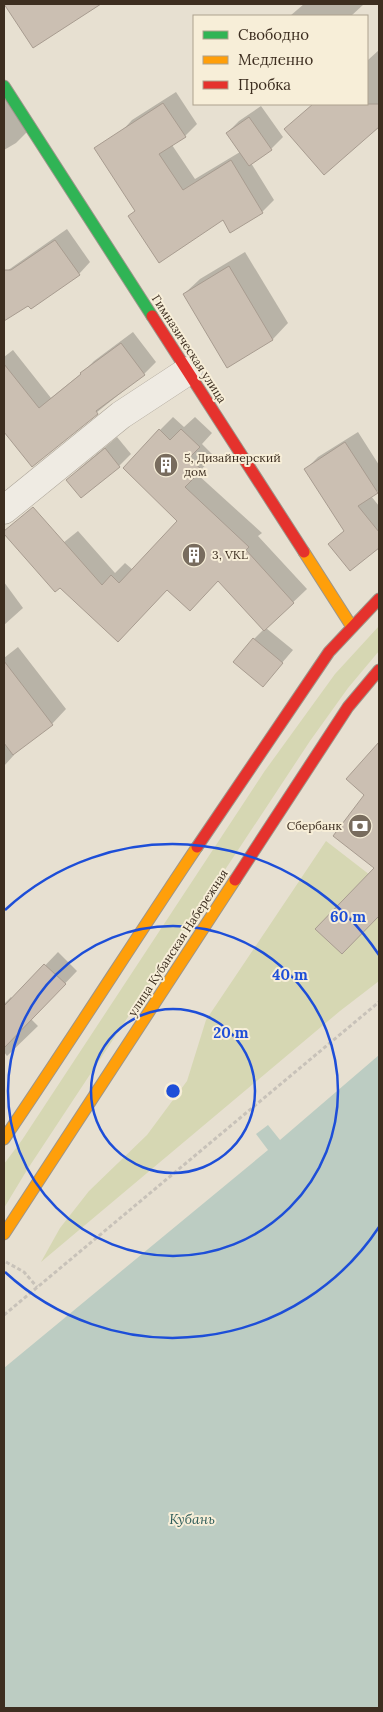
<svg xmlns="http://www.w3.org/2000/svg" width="383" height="1712" viewBox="0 0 383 1712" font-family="Lora,serif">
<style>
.green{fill:#d6d7b3}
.water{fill:#bcccc2}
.shadow{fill:#0003}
.building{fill:#cbbfb2;stroke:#a89c90}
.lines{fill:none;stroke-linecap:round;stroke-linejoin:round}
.street-casing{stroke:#ada599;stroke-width:29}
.fast-casing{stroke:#9c958a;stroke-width:13}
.slow-casing{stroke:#9c958a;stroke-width:13}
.jam-casing{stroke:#9c958a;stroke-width:13}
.path{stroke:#c8c2b9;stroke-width:3;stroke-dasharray:4 2.5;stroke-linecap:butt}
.street{stroke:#efebe3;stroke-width:28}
.fast{stroke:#30b455;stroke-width:11}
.slow{stroke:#ff9f0a;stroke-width:11}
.jam{stroke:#e5322d;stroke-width:11}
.ring{fill:none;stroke:#1d4ed8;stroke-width:2.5}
.labels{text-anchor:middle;stroke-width:4;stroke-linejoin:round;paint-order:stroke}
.street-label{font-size:12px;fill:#3d2e20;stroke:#f7eed8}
.poi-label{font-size:12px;fill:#3d2e20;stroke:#f7eed8;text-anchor:start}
.water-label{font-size:14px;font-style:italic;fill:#2f5d5a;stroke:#f7eed8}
.centre{fill:#1d4ed8;stroke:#f7eed8;stroke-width:2.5}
.ring-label{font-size:15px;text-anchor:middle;font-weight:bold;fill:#1d4ed8;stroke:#f7eed8;stroke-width:4;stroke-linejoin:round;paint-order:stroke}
</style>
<rect width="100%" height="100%" fill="#e7e0d1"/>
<!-- green -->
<g class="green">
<path d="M379 626V651L348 688 310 741 27 1170 4 1208V1164L22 1140 264 772 335 674Z"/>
<path d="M326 841 379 882V981L340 1011 41 1262 60 1228 89 1191 147 1135 187 1081 206 1020Z"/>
</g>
<!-- water -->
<path class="water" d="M379 1055V1708H4V1368L268 1150 256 1134 268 1125 280 1140Z"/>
<!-- shadow -->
<g class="shadow">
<path d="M5 4H94L85 12 34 47Z"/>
<path d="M304 4H364L351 16H290Z"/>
<path d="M379 50V125L324 173 292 123 314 104H367V58L368 60Z"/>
<path d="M4 91 31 128 16 143 4 150Z"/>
<path d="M176 92 197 124 185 136 172 145 195 179 240 152 227 133 239 121 261 106 283 137 271 149 251 163 274 200 262 212 231 231 223 219 136 210 121 132 132 120Z"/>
<path d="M67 229 90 262 79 274 4 320V273Z"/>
<path d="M245 252 288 323 273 339 228 366 184 294 200 279Z"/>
<path d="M133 332 156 362 144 374 32 465 4 430V357L13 350 51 398 82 373 94 361Z"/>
<path d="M173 417 184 427 195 417 212 433 202 444 214 456 197 474 262 533 258 536 307 589 266 628 293 650 263 685 254 639 264 629 218 580 168 588 118 641 48 555 78 531 115 573 125 563 133 570 179 521 160 430Z"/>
<path d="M358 432 379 465V490L371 496 379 506V546L351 570 330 544 345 530 306 469 318 457Z"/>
<path d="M117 437 131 454 119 466 81 496 68 480 80 468Z"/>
<path d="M4 582 23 608 4 625Z"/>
<path d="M18 647 66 709 52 724 13 753 14 755 4 766V658Z"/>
<path d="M379 744V914L342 953 376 868 366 795 347 779Z"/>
<path d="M58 952 77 971 31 1019 38 1026 7 1056 4 1052V1004L11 997 13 999Z"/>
</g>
<!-- building -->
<g class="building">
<path d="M4 4H101L33 48Z"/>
<path d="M163 103 186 137 159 154 183 190 231 160 263 213 230 233 223 220 159 263 128 216 135 211 94 148Z"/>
<path d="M313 104H379V127L324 175 284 129Z"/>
<path d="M249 117 272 150 249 166 226 133Z"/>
<path d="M55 240 80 275 31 309 28 306 4 321V270H11Z"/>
<path d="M229 266 273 340 227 368 183 294Z"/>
<path d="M121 343 145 375 96 411 98 414 32 467 4 432V364L39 408 81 374 80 373Z"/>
<path d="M159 429 170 440 181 429 200 447 189 458 202 470 185 487 249 547 246 550 294 603 264 631 218 581 190 611 167 590 118 642 60 588 55 592 4 534V531L33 507 102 585 111 575 119 583 177 521 123 468Z"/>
<path d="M345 442 378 493 358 506 379 532V548L350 571 328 544 344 531 304 469Z"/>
<path d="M105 448 120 467 81 498 66 480Z"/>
<path d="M253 638 283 663 263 687 233 662Z"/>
<path d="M4 661 53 725 13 755 4 743Z"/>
<path d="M379 742V916L342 954 315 929 374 868 333 836 364 795 346 779Z"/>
<path d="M44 964 66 984 4 1048V1006Z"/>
</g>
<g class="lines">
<!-- street casing -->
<g class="street-casing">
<path id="street" d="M4 510 121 415 188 371"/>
</g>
<!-- fast casing -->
<g class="fast-casing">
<path id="fast" d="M4 86 152 316"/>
</g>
<!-- slow casing -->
<g class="slow-casing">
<g id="slow">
<path d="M304 552 352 627"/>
<path d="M4 1139C70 1042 132 944 197 847"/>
<path d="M4 1234 235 880"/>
</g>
</g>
<!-- jam casing -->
<g class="jam-casing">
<g id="jam">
<path d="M152 316 304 552"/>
<path d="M197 847 329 652 379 599"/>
<path d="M235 880 348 707 379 670"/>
</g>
</g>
<!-- path -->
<g class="path">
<path d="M6 1262 24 1272 37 1287"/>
<path d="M4 1315 379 1002"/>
</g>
<!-- street -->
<use href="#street" class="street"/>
<!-- fast -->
<use href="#fast" class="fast"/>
<!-- slow -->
<use href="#slow" class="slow"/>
<!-- jam -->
<use href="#jam" class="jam"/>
</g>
<!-- distance rings -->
<g class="ring">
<circle cx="173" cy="1091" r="82"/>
<circle cx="173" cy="1091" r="165"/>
<path d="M379 1227A247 247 0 0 1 5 1272M5 910A247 247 0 0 1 379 955"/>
</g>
<!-- icons -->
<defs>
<g id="building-disc" transform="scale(1.25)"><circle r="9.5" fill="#786c5e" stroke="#f7eed8"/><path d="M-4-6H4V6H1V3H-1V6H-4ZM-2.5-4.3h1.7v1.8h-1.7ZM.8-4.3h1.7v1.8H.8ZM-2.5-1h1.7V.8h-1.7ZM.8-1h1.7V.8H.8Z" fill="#fff"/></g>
<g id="bank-disc" transform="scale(1.25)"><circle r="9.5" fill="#786c5e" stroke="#f7eed8"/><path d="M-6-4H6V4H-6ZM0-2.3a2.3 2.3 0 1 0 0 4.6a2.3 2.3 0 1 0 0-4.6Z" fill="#fff"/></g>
</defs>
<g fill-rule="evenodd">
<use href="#building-disc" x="166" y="465"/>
<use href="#building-disc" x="194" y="555"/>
<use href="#bank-disc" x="360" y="826"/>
</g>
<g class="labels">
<!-- street labels -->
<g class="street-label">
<text transform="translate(189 349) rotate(57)" y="4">Гимназическая улица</text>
<text transform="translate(178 943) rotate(-57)" y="4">улица Кубанская Набережная</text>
</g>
<!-- poi labels -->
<g class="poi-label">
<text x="184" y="462">5, Дизайнерский<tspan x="184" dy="14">дом</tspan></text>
<text x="212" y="559">3, VKL</text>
<text x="342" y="830" text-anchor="end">Сбербанк</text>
</g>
<!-- water labels -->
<g class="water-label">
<text x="192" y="1524">Кубань</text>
</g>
</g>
<circle cx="173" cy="1091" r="8" class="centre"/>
<g class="ring-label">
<text x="348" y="922">60 m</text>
<text x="290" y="980">40 m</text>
<text x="231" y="1038">20 m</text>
</g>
<!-- border -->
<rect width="383" height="1712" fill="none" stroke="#3d2e20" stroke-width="10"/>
<!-- legend -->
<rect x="193" y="15" width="175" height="90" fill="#f7eed8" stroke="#ada18e"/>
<rect x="203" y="31" width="25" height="8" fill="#30b455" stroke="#ada18e"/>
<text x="238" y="40" font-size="15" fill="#3d2e20">Свободно</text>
<rect x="203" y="56" width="25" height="8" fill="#ff9f0a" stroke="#ada18e"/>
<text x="238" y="65" font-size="15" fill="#3d2e20">Медленно</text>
<rect x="203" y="81" width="25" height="8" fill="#e5322d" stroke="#ada18e"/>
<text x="238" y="90" font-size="15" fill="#3d2e20">Пробка</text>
</svg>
